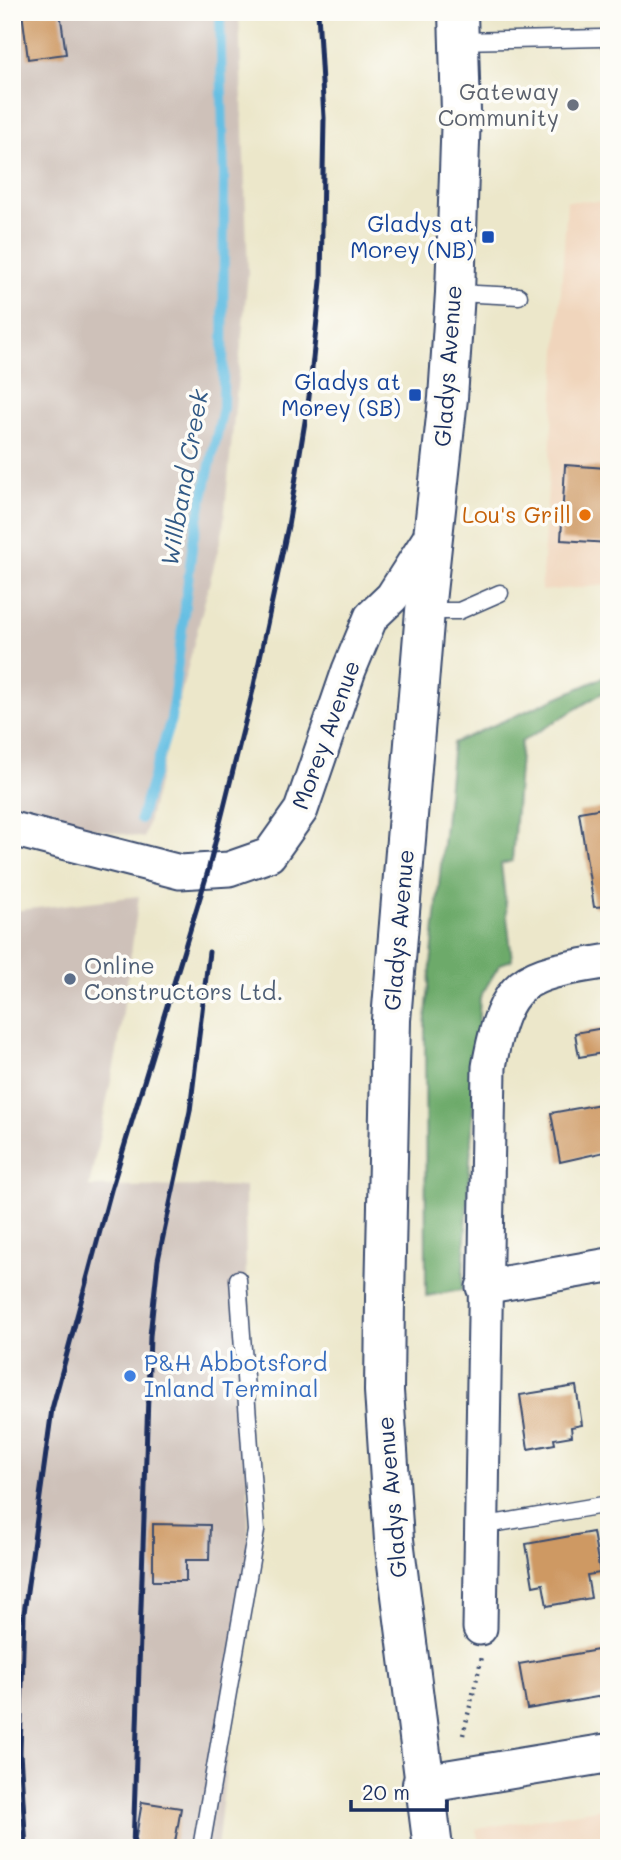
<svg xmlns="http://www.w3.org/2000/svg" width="621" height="1860" viewBox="0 0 621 1860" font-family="Mali,sans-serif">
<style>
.built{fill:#f0d5bc}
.industrial{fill:#cec1b9}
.forest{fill:#6daa6b;stroke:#446c64;stroke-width:2}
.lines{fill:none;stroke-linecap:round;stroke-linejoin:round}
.stream{stroke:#66bfe3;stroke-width:10}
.building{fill:#ce9963}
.lane-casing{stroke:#3a4b6e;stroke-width:19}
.street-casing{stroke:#3a4b6e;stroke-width:37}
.secondary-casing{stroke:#3a4b6e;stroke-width:42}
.path{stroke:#3a4b6e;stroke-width:4.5;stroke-dasharray:2 5;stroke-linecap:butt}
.lane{stroke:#fff;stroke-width:16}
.street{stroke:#fff;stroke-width:33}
.secondary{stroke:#fff;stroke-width:38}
.rail{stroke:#1b2f5e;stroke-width:5}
.worship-dot{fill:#6b7280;stroke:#fdfcf7;stroke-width:2.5}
.transit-dot{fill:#1a4fb4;stroke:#fdfcf7;stroke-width:2.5}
.food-dot{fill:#e8710a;stroke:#fdfcf7;stroke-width:2.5}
.service-dot{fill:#5c6f8a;stroke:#fdfcf7;stroke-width:2.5}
.shop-dot{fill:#3f7fe0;stroke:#fdfcf7;stroke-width:2.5}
.labels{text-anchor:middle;stroke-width:7;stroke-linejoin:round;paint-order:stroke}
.worship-label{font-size:23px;fill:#5b616d;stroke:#fdfcf7;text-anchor:end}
.transit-label{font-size:23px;fill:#164399;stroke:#fdfcf7;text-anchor:end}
.street-label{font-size:23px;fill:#1b2f5e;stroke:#fdfcf7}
.food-label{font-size:23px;fill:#c56008;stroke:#fdfcf7;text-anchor:end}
.service-label{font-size:23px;fill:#4e5e75;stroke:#fdfcf7;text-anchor:start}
.shop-label{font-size:23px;fill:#366cbe;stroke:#fdfcf7;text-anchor:start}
.water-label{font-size:24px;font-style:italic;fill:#325a86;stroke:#fdfcf7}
</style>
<rect width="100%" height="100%" fill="#fdfcf7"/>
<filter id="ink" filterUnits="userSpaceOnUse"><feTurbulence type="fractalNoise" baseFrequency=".0143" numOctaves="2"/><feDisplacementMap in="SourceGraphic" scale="14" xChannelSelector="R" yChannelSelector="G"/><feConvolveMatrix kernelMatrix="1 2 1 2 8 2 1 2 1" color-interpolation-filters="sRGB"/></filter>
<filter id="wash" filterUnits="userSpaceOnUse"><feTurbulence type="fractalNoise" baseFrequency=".00686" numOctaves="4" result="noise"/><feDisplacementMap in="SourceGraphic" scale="28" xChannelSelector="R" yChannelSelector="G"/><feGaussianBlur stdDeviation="1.57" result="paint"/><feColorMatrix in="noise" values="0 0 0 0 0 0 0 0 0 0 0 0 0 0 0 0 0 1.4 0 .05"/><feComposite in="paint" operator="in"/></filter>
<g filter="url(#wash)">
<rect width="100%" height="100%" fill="#ece7ca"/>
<!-- built -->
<g class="built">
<path d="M567 201 609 202V585L541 591Z"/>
<path d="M609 1807V1848H480L476 1829Z"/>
</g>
<!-- industrial -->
<g class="industrial">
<path d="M12 12H239L248 274 223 530 144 838 27 816 12 810Z"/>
<path d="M139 896 118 1047 89 1187 245 1186 249 1563 217 1848H12V911Z"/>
</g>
<!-- forest -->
<path class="forest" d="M609 675V689L521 742 512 861 501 864 512 960 500 964 480 997 462 1290 426 1296 425 1026 453 743Z"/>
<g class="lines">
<!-- stream -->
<path class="stream" d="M140 819 171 719 193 540 223 408 224 175 220 12"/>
</g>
<g id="blocks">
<!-- building -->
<g class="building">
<path d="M22 12H60L66 54 28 59Z"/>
<path d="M565 465 606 468 609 543 561 540Z"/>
<path d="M609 807V906L594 907 579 812Z"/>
<path d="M609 1027V1052L579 1057 575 1033Z"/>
<path d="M606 1103 609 1151 560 1162 551 1113Z"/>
<path d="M576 1386 582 1425 571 1427 572 1436 554 1439 555 1444 528 1449 520 1395Z"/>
<path d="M153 1524 210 1525 209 1560H186V1581H153Z"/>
<path d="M593 1532 600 1573 587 1575 591 1598 547 1606 543 1584 533 1586 526 1544Z"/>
<path d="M609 1648V1695L527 1709 519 1664Z"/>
<path d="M142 1802 181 1808 174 1848H134Z"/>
</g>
</g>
</g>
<g filter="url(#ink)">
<use href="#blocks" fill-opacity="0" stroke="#3a4b6e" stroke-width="2"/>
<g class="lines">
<!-- lane casing -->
<g class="lane-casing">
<g id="lane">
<path d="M459 41 602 38"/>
<path d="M455 293 519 296"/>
<path d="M425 611H459L500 593"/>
<path d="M480 1526 609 1504"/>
<path d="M201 1848 256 1531 238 1279"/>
</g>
</g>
<!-- street casing -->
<g class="street-casing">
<g id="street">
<path d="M12 829 180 872 229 869 269 855 301 810 349 670 371 617 392 597 433 533"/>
<path d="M483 1287 609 1265"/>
<path d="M480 1628 489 1067C505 976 524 975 609 961"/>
</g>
</g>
<!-- secondary casing -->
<g class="secondary-casing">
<g id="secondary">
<path d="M422 1784 609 1753"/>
<path d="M433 1848 394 1540 384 1391 385 1299 391 1020 425 611 448 398 455 293 461 112 458 12"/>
</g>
</g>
<!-- path -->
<path class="path" d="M463 1735 482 1657"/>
<!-- lane -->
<use href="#lane" class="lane"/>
<!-- street -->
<use href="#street" class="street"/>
<!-- secondary -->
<use href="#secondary" class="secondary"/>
<!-- rail -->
<g class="rail">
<path d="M26 1848 20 1753 24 1613 52 1409 111 1190 208 871 253 690 288 526 309 397 321 281 324 118 318 12"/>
<path d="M133 1848 150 1336 158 1260 190 1111 209 952"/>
</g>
</g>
</g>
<!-- markers -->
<circle class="worship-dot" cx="573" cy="105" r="7"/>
<g class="transit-dot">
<rect x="481" y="230" width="14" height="14" rx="3.5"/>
<rect x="408" y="388" width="14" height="14" rx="3.5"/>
</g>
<circle class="food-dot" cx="585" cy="515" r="7"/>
<circle class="service-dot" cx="70" cy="979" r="7"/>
<circle class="shop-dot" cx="130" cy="1376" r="7"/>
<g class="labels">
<!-- worship labels -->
<g class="worship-label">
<text x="559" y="100">Gateway<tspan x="559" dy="26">Community</tspan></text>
</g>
<!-- transit labels -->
<g class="transit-label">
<text x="474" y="232">Gladys at<tspan x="474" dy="26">Morey (NB)</tspan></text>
<text x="401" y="390">Gladys at<tspan x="401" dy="26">Morey (SB)</tspan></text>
</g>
<!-- street labels -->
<g class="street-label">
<text transform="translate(448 366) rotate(-86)" y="8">Gladys Avenue</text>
<text transform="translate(326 735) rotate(-70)" y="8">Morey Avenue</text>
<text transform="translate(399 930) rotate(-85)" y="8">Gladys Avenue</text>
<text transform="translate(392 1497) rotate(-95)" y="8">Gladys Avenue</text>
</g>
<!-- food labels -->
<g class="food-label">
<text x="571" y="523">Lou's Grill</text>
</g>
<!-- service labels -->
<g class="service-label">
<text x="84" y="974">Online<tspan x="84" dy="26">Constructors Ltd.</tspan></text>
</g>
<!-- shop labels -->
<g class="shop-label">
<text x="144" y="1371">P&amp;H Abbotsford<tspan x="144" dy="26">Inland Terminal</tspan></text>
</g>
<!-- water labels -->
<g class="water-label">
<text transform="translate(185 478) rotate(-80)" y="8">Willband Creek</text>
</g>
</g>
<!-- margin -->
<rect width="621" height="1860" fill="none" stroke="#fdfcf7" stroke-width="42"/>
<!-- scale -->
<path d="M351 1800v10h96v-10" fill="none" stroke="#1b2f5e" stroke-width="3.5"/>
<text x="362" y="1800" font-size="21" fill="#1b2f5e" stroke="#fdfcf7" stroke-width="5" paint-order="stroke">20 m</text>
</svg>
